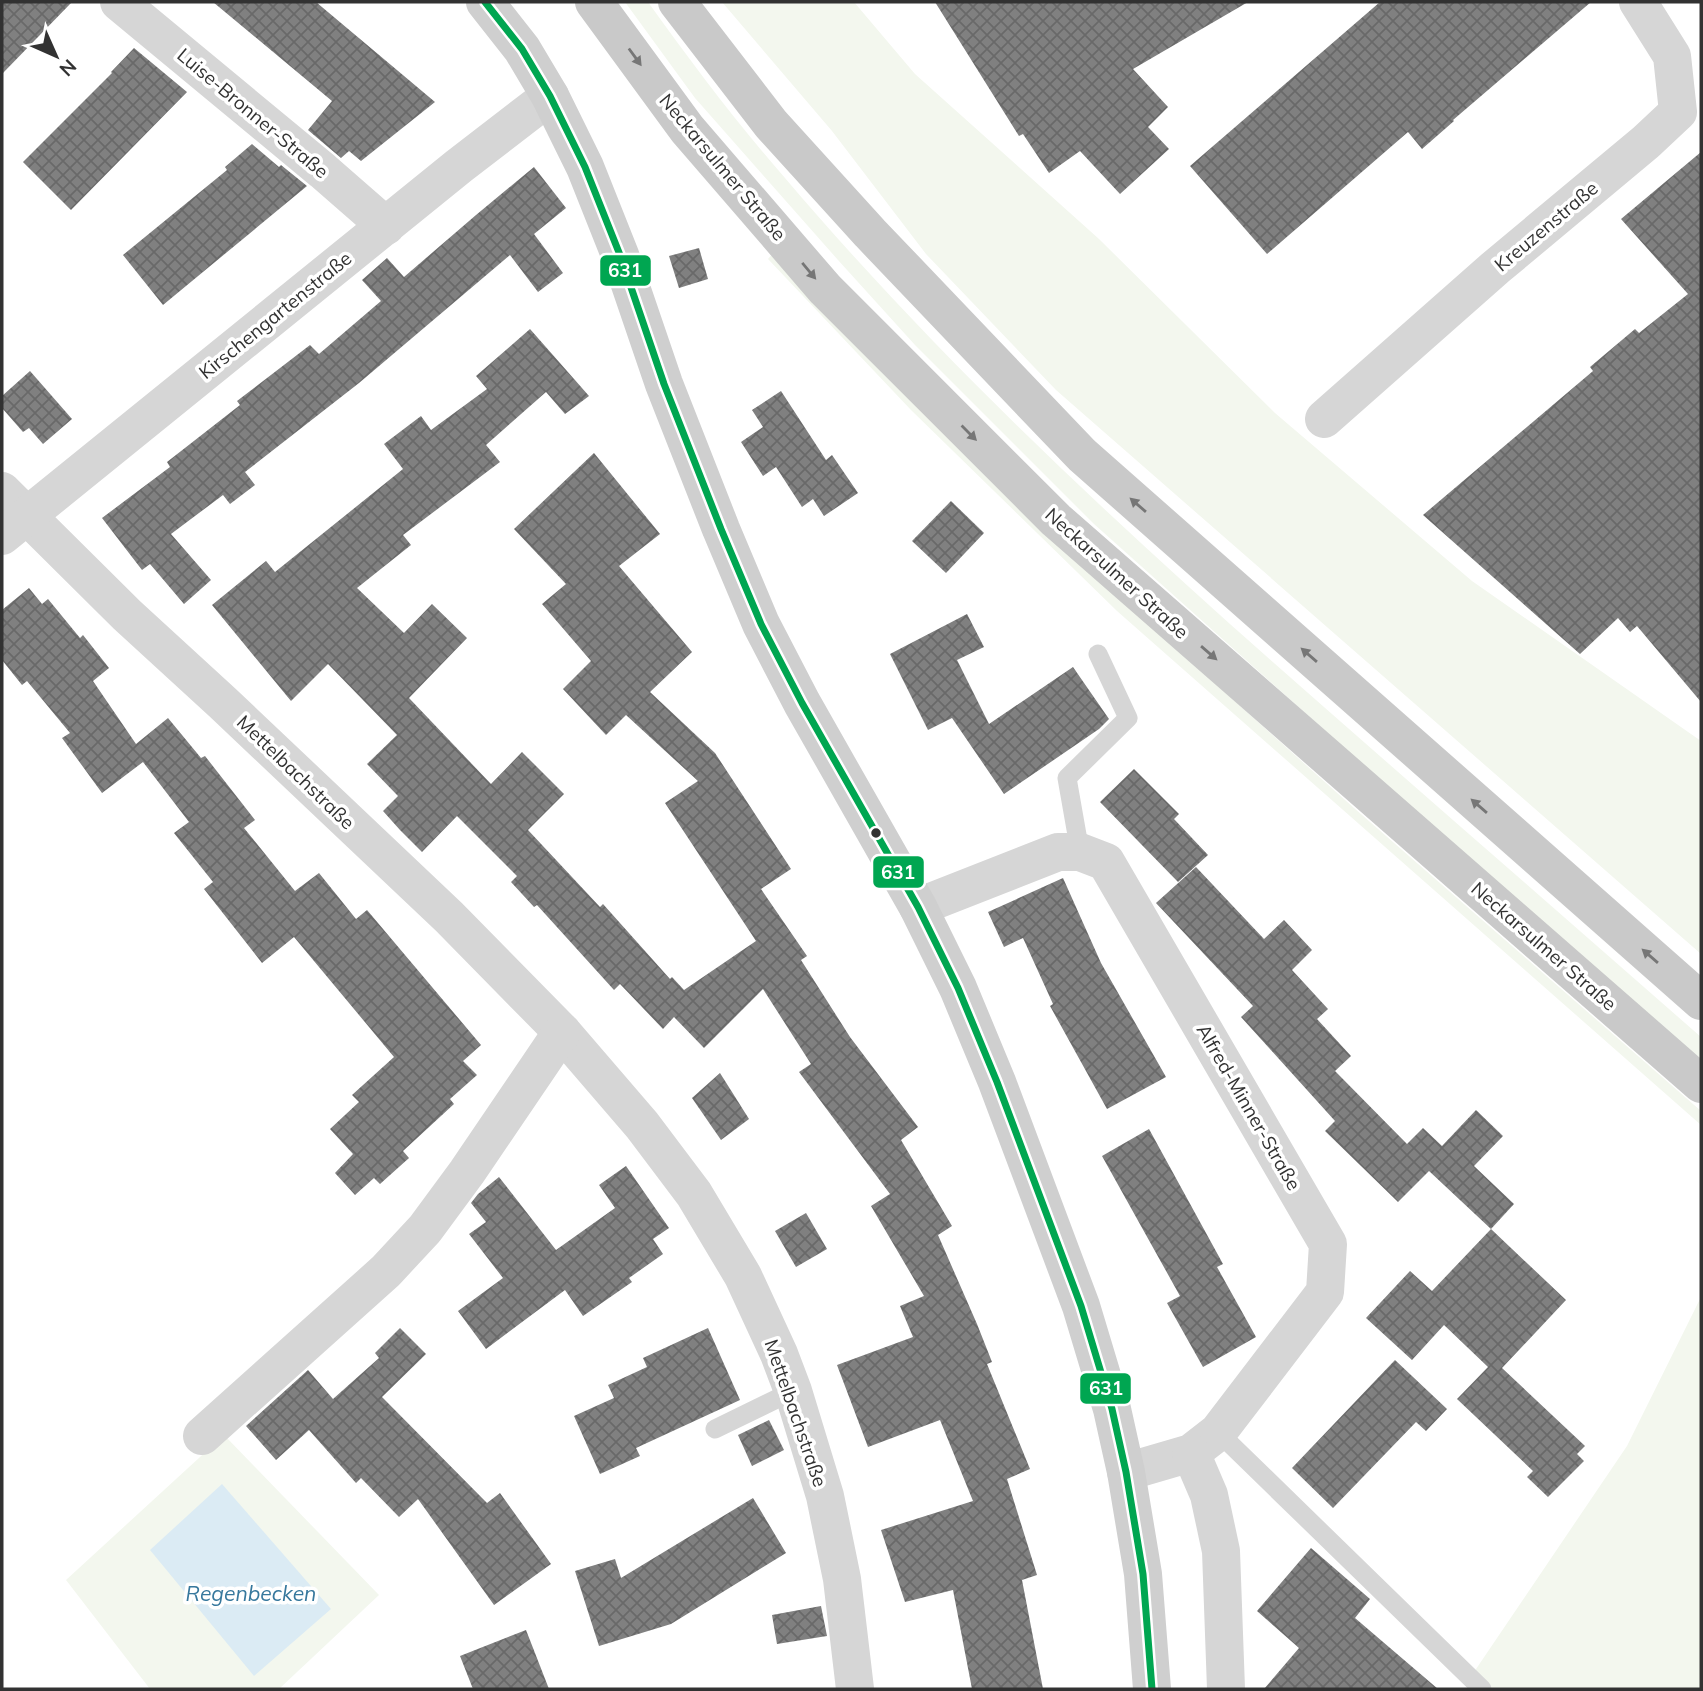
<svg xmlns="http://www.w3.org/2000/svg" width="1703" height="1691" viewBox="0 0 1703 1691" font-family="Mulish,sans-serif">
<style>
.green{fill:#f3f7ee}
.water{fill:#dbebf4}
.building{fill:url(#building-cross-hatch)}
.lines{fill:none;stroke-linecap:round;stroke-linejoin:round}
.service{stroke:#d6d6d6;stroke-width:19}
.minor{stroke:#d6d6d6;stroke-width:38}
.secondary{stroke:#cfcfcf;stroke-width:38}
.primary{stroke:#c9c9c9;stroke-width:38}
.bus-1-casing{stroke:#fff;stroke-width:12}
.bus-1{stroke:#00a651;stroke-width:7}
.oneway{fill:#767676}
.bus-dot{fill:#323232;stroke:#fff;stroke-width:2.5}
.labels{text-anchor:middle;stroke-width:7;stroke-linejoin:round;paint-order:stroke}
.street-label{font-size:19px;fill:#323232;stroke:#fff}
.water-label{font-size:21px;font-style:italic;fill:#37789d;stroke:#fff}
.line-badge{stroke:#fff;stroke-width:2.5}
.badge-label{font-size:19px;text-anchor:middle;font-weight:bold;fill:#fff}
</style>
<defs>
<pattern id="building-cross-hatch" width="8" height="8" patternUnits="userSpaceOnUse" patternTransform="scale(1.75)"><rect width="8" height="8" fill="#808080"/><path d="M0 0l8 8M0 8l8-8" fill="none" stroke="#696969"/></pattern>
</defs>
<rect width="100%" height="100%" fill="#fff"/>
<!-- green -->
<g class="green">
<path d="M625 2H648C691 62 736 122 785 178 960 384 1162 566 1365 743 1477 841 1589 939 1701 1037V1060L1369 770 1094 524 915 345 838 260 695 98Z"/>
<path d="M722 2H854L915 74 1099 239 1275 413 1472 581 1701 741V954L1056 390 926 254 832 131Z"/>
<path d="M774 252 1097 578 1354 808 1701 1111V1125L1117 611 911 410 768 259Z"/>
<path d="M1701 1297V1689H1491L1474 1672 1627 1446Z"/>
<path d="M224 1435 379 1595 279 1689H150L66 1580Z"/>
</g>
<!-- water -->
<path class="water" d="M222 1484 331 1609 254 1676 150 1550Z"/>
<!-- building -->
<g class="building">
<path d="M2 2H72L2 74Z"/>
<path d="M213 2H316L435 102 361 161 349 151 341 158 308 130 332 101Z"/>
<path d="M935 2H1248L1133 69 1168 107 1148 127 1169 149 1120 194 1080 151 1049 173 1023 134 1019 136Z"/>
<path d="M1380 2H1591L1453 120 1454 121 1422 149 1408 132 1267 254 1190 166Z"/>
<path d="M134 48 187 92 71 210 23 162 112 73 111 72Z"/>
<path d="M252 144 279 167 281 165 307 186 163 305 123 255 227 170 225 167Z"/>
<path d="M1701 152V702L1637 626 1630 632 1618 618 1580 654 1423 515 1593 371 1590 367 1635 329 1639 333 1688 294 1621 219Z"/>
<path d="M534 167 566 208 534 234 563 273 538 292 510 255 359 383 245 472 255 485 230 504 223 495 171 534 211 580 184 604 150 564 142 570 102 518 170 467 167 462 240 405 237 401 310 345 319 354 381 301 362 280 387 258 404 277 476 215Z"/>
<path d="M699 248 708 279 679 288 669 256Z"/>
<path d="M530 329 589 396 565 414 546 392 486 445 500 462 403 535 411 545 357 588 404 633 432 604 467 638 409 698 491 784 522 752 564 794 528 830 600 907 603 904 670 979 672 977 684 990 756 941 665 803 698 781 626 715 606 735 563 689 591 661 542 604 566 584 514 529 594 453 660 534 619 566 692 652 650 692 715 753 791 869 761 889 807 956 801 960 850 1037 918 1127 901 1140 952 1226 938 1235 977 1324 992 1362 987 1364 1030 1469 1007 1479 1037 1575 1022 1580 1043 1689H972L953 1590 905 1602 881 1530 973 1501 940 1420 868 1447 837 1365 913 1337 900 1306 924 1296 871 1206 890 1194 799 1072 811 1064 763 989 704 1048 674 1017 663 1029 620 984 614 990 537 905 534 907 511 882 517 876 457 816 422 852 400 830 383 811 398 796 367 764 397 735 328 664 291 701 212 605 266 561 275 572 403 469 384 444 421 416 431 430 487 389 476 376Z"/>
<path d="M30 371 72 419 43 444 29 428 23 432 2 408V396Z"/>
<path d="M781 391 826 460 832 455 858 493 824 516 813 499 802 507 776 467 763 476 741 442 763 427 752 410Z"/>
<path d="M951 501 984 533 946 573 912 541Z"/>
<path d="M29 588 42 604 48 599 80 638 83 635 109 668 93 681 136 744 168 718 201 758 205 756 255 820 244 828 295 891 319 873 356 919 367 910 481 1045 463 1061 477 1075 450 1099 454 1104 403 1151 409 1158 380 1184 374 1178 355 1195 335 1173 353 1154 330 1129 359 1102 352 1095 394 1057 294 937 262 963 204 889 213 882 174 833 189 822 143 762 102 793 62 738 70 733 27 681 22 685 2 660V610Z"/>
<path d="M967 614 984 647 957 660 989 724 1073 667 1109 719 1099 729 1004 794 952 718 928 730 890 654Z"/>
<path d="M1134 769 1179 814 1174 819 1208 855 1178 882 1100 802Z"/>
<path d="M1196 867 1264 939 1284 920 1312 950 1292 970 1328 1009 1317 1019 1351 1056 1335 1071 1407 1144 1423 1128 1442 1146 1476 1110 1503 1136 1474 1166 1514 1204 1491 1229 1429 1171 1398 1202 1325 1131 1335 1121 1241 1017 1253 1006 1156 903Z"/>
<path d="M1063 878 1101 963 1166 1077 1107 1109 1050 1006 1053 1004 1023 938 1004 947 988 912Z"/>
<path d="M720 1073 749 1119 721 1140 692 1098Z"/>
<path d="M1149 1129 1223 1264 1217 1267 1256 1337 1203 1367 1167 1303 1180 1296 1102 1156Z"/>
<path d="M626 1166 669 1228 653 1239 663 1254 629 1278 632 1282 583 1316 565 1290 486 1349 458 1311 503 1278 469 1234 486 1222 471 1203 478 1194 499 1177 556 1250 615 1208 599 1185Z"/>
<path d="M806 1213 827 1249 796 1267 775 1231Z"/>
<path d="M1491 1229 1566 1300 1502 1368 1585 1446 1577 1454 1584 1461 1548 1497 1527 1477 1533 1471 1457 1399 1488 1367 1444 1325 1412 1360 1366 1318 1410 1271 1432 1291Z"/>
<path d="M400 1328 426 1354 382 1397 487 1503 500 1493 551 1564 494 1605 418 1499 399 1517 361 1478 356 1483 309 1430 276 1460 246 1426 308 1370 333 1399 379 1358 375 1353Z"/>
<path d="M708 1328 740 1400 636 1448 640 1456 600 1474 574 1416 614 1398 608 1385 647 1367 643 1358Z"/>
<path d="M1395 1360 1447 1409 1426 1431 1416 1422 1333 1508 1292 1468Z"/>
<path d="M769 1420 784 1450 752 1466 738 1435Z"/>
<path d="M753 1498 786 1553 671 1624 599 1646 575 1571 615 1559 621 1578Z"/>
<path d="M1311 1548 1370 1599 1355 1618 1438 1689H1264L1299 1648 1257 1611Z"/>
<path d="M821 1606 827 1636 777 1644 772 1615Z"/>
<path d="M526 1630 549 1689H473L460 1656Z"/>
</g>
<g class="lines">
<!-- service -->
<g class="service">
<path d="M1080 852 1067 778 1128 718 1098 654"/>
<path d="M715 1429 793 1391"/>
<path d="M1218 1432 1482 1689"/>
</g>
<!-- minor -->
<g class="minor">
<path d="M119 2 323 171 386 226"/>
<path d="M1324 419 1495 268 1646 142 1678 112 1672 56 1638 2"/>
<path d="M2 491 127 615 223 703 449 917 562 1032 642 1125 694 1194 743 1276 779 1354 793 1391 825 1496 842 1579 855 1689"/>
<path d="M2 536 459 166 550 96"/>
<path d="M918 907 1058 852H1080L1106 862 1328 1244 1325 1292 1218 1432 1191 1453 1126 1472"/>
<path d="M202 1436 386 1271 425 1229 467 1172 562 1032"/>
<path d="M1191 1453 1209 1495 1221 1551 1226 1689"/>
</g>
<!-- secondary -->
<path class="secondary" d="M485 2 522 49 550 96 585 167 620 255 664 384 721 529 761 624 802 703 918 907 958 988 997 1082 1081 1306 1112 1409 1126 1472 1143 1574 1152 1689"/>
<!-- primary -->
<g class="primary">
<path d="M594 2 687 129 825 289 1056 520 1701 1084"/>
<path d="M677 2 771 124 870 233 1082 455 1701 1001"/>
</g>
<!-- bus-1 casing -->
<g class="bus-1-casing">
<path id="bus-1" d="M485 2 522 49 550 96 585 167 620 255 664 384 721 529 761 624 802 703 918 907 958 988 997 1082 1081 1306 1112 1409 1126 1472 1143 1574 1152 1689"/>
</g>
<!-- bus-1 -->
<use href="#bus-1" class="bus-1"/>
</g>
<!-- one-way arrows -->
<defs><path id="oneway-solid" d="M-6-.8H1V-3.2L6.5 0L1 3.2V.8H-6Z" transform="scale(1.75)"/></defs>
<g class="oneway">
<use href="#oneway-solid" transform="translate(635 57) rotate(54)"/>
<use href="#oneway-solid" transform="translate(809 271) rotate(50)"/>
<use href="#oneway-solid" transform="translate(969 433) rotate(45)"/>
<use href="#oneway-solid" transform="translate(1138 505) rotate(-139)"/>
<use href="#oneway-solid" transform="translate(1209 653) rotate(41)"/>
<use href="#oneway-solid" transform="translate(1309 655) rotate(-139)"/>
<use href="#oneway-solid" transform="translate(1479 806) rotate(-139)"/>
<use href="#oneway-solid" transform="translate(1650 956) rotate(-139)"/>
</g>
<!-- markers -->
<circle class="bus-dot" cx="876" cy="833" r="6"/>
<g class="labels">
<!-- street labels -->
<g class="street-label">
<text transform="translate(253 113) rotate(40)" y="7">Luise-Bronner-Straße</text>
<text transform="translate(723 167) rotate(50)" y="7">Neckarsulmer Straße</text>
<text transform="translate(1546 226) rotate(-40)" y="7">Kreuzenstraße</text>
<text transform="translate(275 315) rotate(-39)" y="7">Kirschengartenstraße</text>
<text transform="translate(1117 573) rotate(42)" y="7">Neckarsulmer Straße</text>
<text transform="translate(296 772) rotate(44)" y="7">Mettelbachstraße</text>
<text transform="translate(1544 946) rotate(41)" y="7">Neckarsulmer Straße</text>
<text transform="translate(1249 1107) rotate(60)" y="7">Alfred-Minner-Straße</text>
<text transform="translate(796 1413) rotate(71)" y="7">Mettelbachstraße</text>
</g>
<!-- water labels -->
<g class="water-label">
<text x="251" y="1601">Regenbecken</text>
</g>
</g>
<g class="line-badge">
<rect x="599" y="254" width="53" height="33" rx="7" fill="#00a651"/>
<rect x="872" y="855" width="53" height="34" rx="7" fill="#00a651"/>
<rect x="1079" y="1372" width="53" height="33" rx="7" fill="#00a651"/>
</g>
<g class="badge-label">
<text x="625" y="277">631</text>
<text x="898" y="879">631</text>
<text x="1106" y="1395">631</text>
</g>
<!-- border -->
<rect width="1703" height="1691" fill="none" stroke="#323232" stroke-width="7"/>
<!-- north arrow -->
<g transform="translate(56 56) rotate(135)" stroke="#ffffff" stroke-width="5" paint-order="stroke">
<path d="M0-5L12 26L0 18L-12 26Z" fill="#323232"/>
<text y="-10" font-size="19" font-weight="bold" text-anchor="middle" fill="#323232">N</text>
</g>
</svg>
